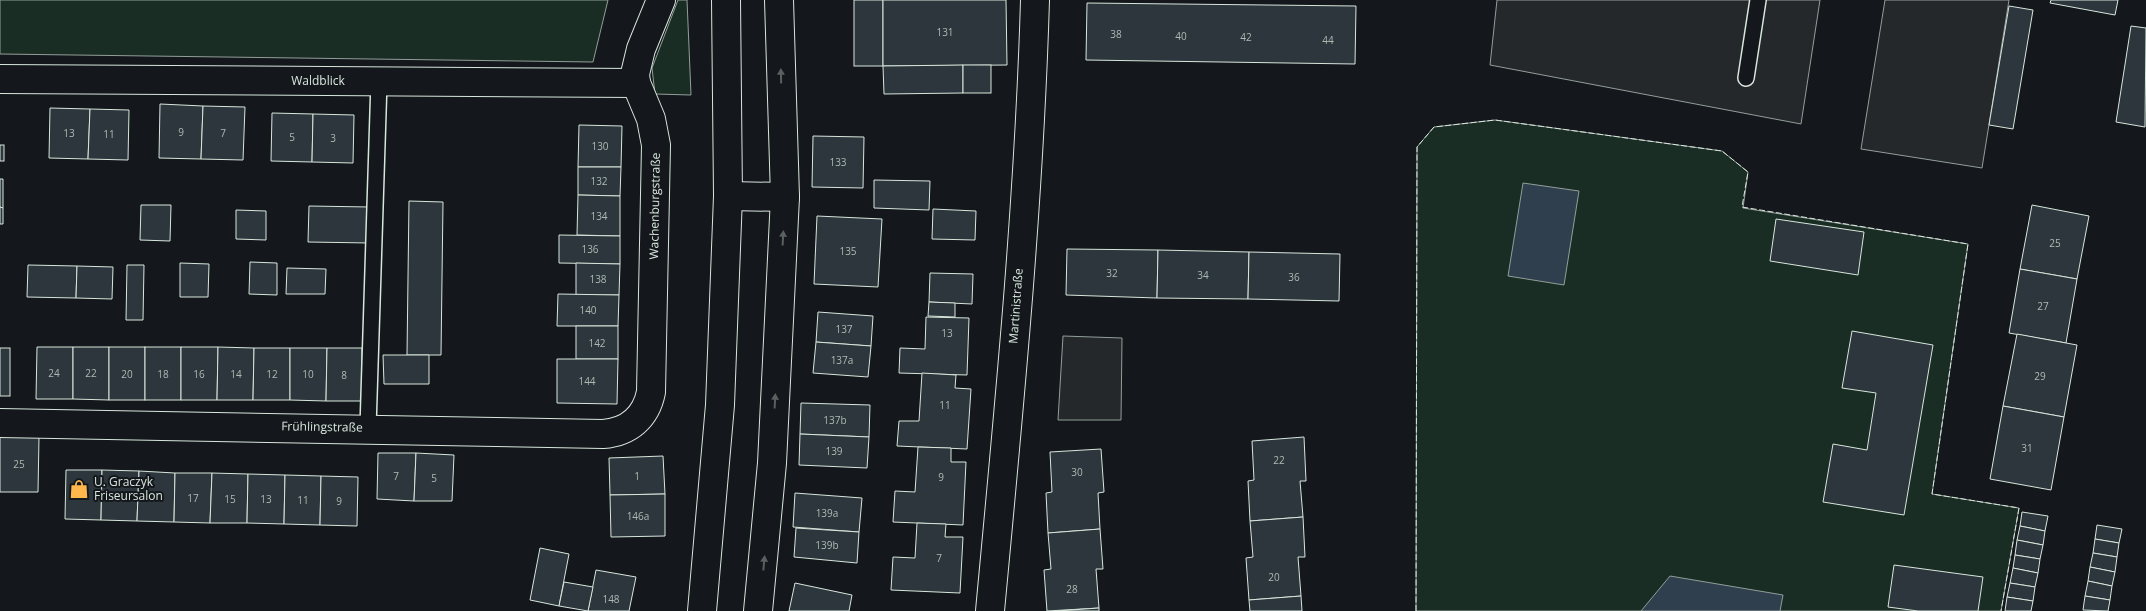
<svg xmlns="http://www.w3.org/2000/svg" width="2146" height="611" viewBox="0 0 2146 611" font-family="'Open Sans',sans-serif">
<style>
.green{fill:#1a2d24;stroke:#939e99}
.parking{fill:#24282b;stroke:#939e99}
.water{fill:#2f3f4d;stroke:#939e99}
.building{fill:#2c363c;stroke:#d8e6dc}
.lines{fill:none;stroke-linecap:round;stroke-linejoin:round}
.lane-casing{stroke:#d8e6dc;stroke-width:18}
.street-casing{stroke:#d8e6dc;stroke-width:30}
.secondary-casing{stroke:#d8e6dc;stroke-width:30}
.lane{stroke:#14181c;stroke-width:15}
.street{stroke:#14181c;stroke-width:28}
.secondary{stroke:#14181c;stroke-width:28}
.fence{stroke:#d8e6dc;stroke-width:1;stroke-dasharray:6 2.5;stroke-linecap:butt}
.oneway{fill:#59605f}
.labels{text-anchor:middle;stroke-width:4;stroke-linejoin:round;paint-order:stroke}
.number-label{font-size:10px;fill:#adbab4}
.street-label{font-size:12px;fill:#d8e6dc;stroke:#14181c}
.poi-label{font-size:12px;fill:#d8e6dc;stroke:#14181c;text-anchor:start}
</style>
<rect width="100%" height="100%" fill="#14181c"/>
<!-- green -->
<g class="green">
<path d="M0 0H608L593 62 0 54Z"/>
<path d="M678 0H687L691 95 655 94 652 68Z"/>
<path d="M1495 120 1722 151 1748 172 1743 208 1968 244 1932 494 2019 508 2001 611H1416L1417 147 1434 127Z"/>
</g>
<!-- parking -->
<g class="parking">
<path d="M1497 0H1820L1801 124 1490 65Z"/>
<path d="M1885 0H2009L1982 168 1861 149Z"/>
<path d="M1063 336 1122 338 1121 420H1058Z"/>
</g>
<!-- water -->
<g class="water">
<path d="M1523 183 1579 191 1564 285 1508 276Z"/>
<path d="M1670 576 1783 595 1780 611H1641Z"/>
</g>
<!-- building -->
<g class="building">
<rect x="854" y="0" width="29" height="66"/>
<path d="M883 0H1006L1007 65 883 66Z"/>
<path d="M2051 0H2118L2115 15 2050 3Z"/>
<path d="M1087 3 1356 6 1355 64 1086 60Z"/>
<path d="M2009 6 2033 10 2013 129 1989 125Z"/>
<path d="M2131 26 2146 28 2145 127 2116 122Z"/>
<path d="M963 65V93L884 94 883 66Z"/>
<rect x="963" y="65" width="28" height="28"/>
<path d="M160 104 203 106 201 159 159 158Z"/>
<path d="M203 106 245 107 243 160 201 159Z"/>
<path d="M50 108 90 109 88 159 49 158Z"/>
<path d="M90 109 129 110 128 160 88 159Z"/>
<path d="M272 113 313 114 312 162 271 161Z"/>
<path d="M313 114 354 115 353 163 312 162Z"/>
<path d="M579 125 622 126 621 167H578Z"/>
<path d="M813 136 864 137 863 188 812 187Z"/>
<rect x="0" y="145" width="4" height="16"/>
<path d="M578 167H621L620 196 578 195Z"/>
<path d="M0 179H3V208L0 207Z"/>
<path d="M874 180 930 181 929 210 874 208Z"/>
<path d="M578 195 620 196V236L577 235Z"/>
<path d="M409 201 443 202 441 355H407Z"/>
<path d="M141 205H171L170 241 140 240Z"/>
<path d="M2032 205 2089 216 2077 279 2020 269Z"/>
<path d="M309 206 370 207V243L308 242Z"/>
<path d="M0 207 3 208V224H0Z"/>
<path d="M933 209 976 211 975 240 932 239Z"/>
<path d="M236 210 266 211V240L236 239Z"/>
<path d="M817 216 882 219 878 287 814 284Z"/>
<path d="M1776 219 1864 232 1858 275 1770 261Z"/>
<path d="M559 235 620 236V264L559 263Z"/>
<path d="M1067 249 1158 250 1157 298 1066 295Z"/>
<path d="M1158 250 1249 252 1248 299 1157 298Z"/>
<path d="M1249 252 1340 254 1339 301 1248 299Z"/>
<path d="M250 262 277 263V295L249 294Z"/>
<path d="M180 263 209 264 208 297H180Z"/>
<path d="M576 263 620 264 619 295H576Z"/>
<path d="M28 265 77 266 76 298 27 297Z"/>
<path d="M127 265H144L143 320H126Z"/>
<path d="M77 266 113 267 112 299 76 298Z"/>
<path d="M287 268 326 269 325 294H286Z"/>
<path d="M2020 269 2077 279 2066 343 2009 333Z"/>
<path d="M930 273 973 274 972 304 929 302Z"/>
<path d="M558 294 619 295 618 326H557Z"/>
<path d="M929 302 955 303V317L928 316Z"/>
<path d="M818 312 873 316 871 346 816 342Z"/>
<path d="M926 317 969 318 967 375 899 373 900 348 925 349Z"/>
<rect x="576" y="326" width="42" height="33"/>
<path d="M1852 331 1933 345 1904 515 1823 502 1833 444 1867 450 1876 393 1842 388Z"/>
<path d="M2017 334 2077 345 2064 417 2003 406Z"/>
<path d="M816 342 871 346 868 377 813 373Z"/>
<path d="M37 347H73V399H36Z"/>
<path d="M73 347H109V400L73 399Z"/>
<rect x="109" y="347" width="36" height="53"/>
<rect x="145" y="347" width="36" height="53"/>
<path d="M181 347H218L217 400H181Z"/>
<path d="M218 347 254 348 253 400H217Z"/>
<rect x="0" y="348" width="10" height="48"/>
<path d="M254 348H290V400H253Z"/>
<path d="M290 348H327L326 401 290 400Z"/>
<path d="M327 348H362V401H326Z"/>
<path d="M383 355H429V384H384Z"/>
<path d="M557 359H618L617 404 557 403Z"/>
<path d="M922 373 956 375 955 388 971 389 967 449 897 446 899 421H919Z"/>
<path d="M801 403 870 405 869 437 800 434Z"/>
<path d="M2003 406 2064 417 2051 490 1990 479Z"/>
<path d="M800 434 869 437 867 468 799 465Z"/>
<path d="M0 436 39 437 38 492H0Z"/>
<path d="M1304 437 1306 481H1300L1303 517 1250 521 1248 481 1254 480 1252 441Z"/>
<path d="M918 447 951 448V462H966L963 525 893 522 895 491 915 492Z"/>
<path d="M1101 449 1104 492 1098 493 1100 529 1048 533 1046 493 1052 492 1050 452Z"/>
<path d="M378 453H416L414 501 377 499Z"/>
<path d="M416 453 454 455 452 501H414Z"/>
<path d="M663 456 665 494 610 495 609 458Z"/>
<path d="M66 470H102L101 520 65 519Z"/>
<path d="M102 470 139 471 137 521 101 520Z"/>
<path d="M139 471 175 473 174 522 137 521Z"/>
<path d="M175 473H212L210 523 174 522Z"/>
<path d="M212 473 248 474 247 523H210Z"/>
<path d="M248 474 285 475 284 524 247 523Z"/>
<path d="M285 475 321 476 320 525 284 524Z"/>
<path d="M321 476 358 477 357 526 320 525Z"/>
<path d="M795 493 862 498 859 532 793 527Z"/>
<path d="M665 494V536L611 537 610 495Z"/>
<path d="M2022 512 2048 516 2045 531 2020 526Z"/>
<path d="M1303 517 1305 557H1298L1301 596 1249 600 1246 558 1253 557 1250 521Z"/>
<path d="M917 523 946 524 945 537H963L960 593 891 590 893 557 915 558Z"/>
<path d="M2097 525 2122 529 2119 543 2095 539Z"/>
<path d="M2020 526 2045 531 2043 545 2017 540Z"/>
<path d="M796 528 859 532 857 563 794 557Z"/>
<path d="M1100 529 1103 569H1096L1099 608 1047 611 1044 570 1051 569 1048 533Z"/>
<path d="M2095 539 2119 543 2117 557 2093 553Z"/>
<path d="M2017 540 2043 545 2040 559 2015 555Z"/>
<path d="M540 548 569 554 559 606 530 600Z"/>
<path d="M2093 553 2117 557 2115 572 2090 567Z"/>
<path d="M2015 555 2040 559 2038 573 2013 568Z"/>
<path d="M1894 565 1983 577 1978 611H1918L1888 607Z"/>
<path d="M2090 567 2115 572 2112 586 2088 581Z"/>
<path d="M2013 568 2038 573 2035 587 2010 583Z"/>
<path d="M596 570 636 577 629 611H588Z"/>
<path d="M2088 581 2112 586 2110 600 2085 596Z"/>
<path d="M564 582 593 587 588 611 559 606Z"/>
<path d="M795 583 852 595 849 611H789Z"/>
<path d="M2010 583 2035 587 2033 601 2007 597Z"/>
<path d="M1301 596 1302 611H1250L1249 600Z"/>
<path d="M2085 596 2110 600 2108 611 2083 610Z"/>
<path d="M2007 597 2033 601 2031 611H2005Z"/>
<path d="M1099 608V611H1056Z"/>
</g>
<g class="lines">
<!-- lane casing -->
<g class="lane-casing">
<g id="lane">
<path d="M1746 78 1758 0"/>
<path d="M368 428 379 81"/>
</g>
</g>
<!-- street casing -->
<g class="street-casing">
<g id="street">
<path d="M0 79 636 83"/>
<path d="M728 196 785 197"/>
<path d="M0 423 603 434C629 432 646 417 651 392L656 145 651 119 636 83 635 74 641 49 661 0"/>
<path d="M758 611 772 463 785 197 779 0"/>
<path d="M990 611C1009 408 1029 204 1035 0"/>
</g>
</g>
<!-- secondary casing -->
<g class="secondary-casing">
<path id="secondary" d="M702 611 720 405 728 196 726 0"/>
</g>
<!-- lane -->
<use href="#lane" class="lane"/>
<!-- street -->
<use href="#street" class="street"/>
<!-- secondary -->
<use href="#secondary" class="secondary"/>
<!-- fence -->
<path class="fence" d="M1416 611 1417 147 1434 127 1495 120 1722 151 1748 172 1742 207 1968 244 1932 494 2019 508 2001 611"/>
</g>
<!-- one-way arrows -->
<defs><path id="oneway-solid" d="M-6-.8H1V-3.2L6.5 0L1 3.2V.8H-6Z" transform="scale(1.25)"/></defs>
<g class="oneway">
<use href="#oneway-solid" transform="translate(781 76) rotate(-91)"/>
<use href="#oneway-solid" transform="translate(783 238) rotate(-87)"/>
<use href="#oneway-solid" transform="translate(775 401) rotate(-87)"/>
<use href="#oneway-solid" transform="translate(764 563) rotate(-85)"/>
</g>
<!-- icons -->
<defs>
<g id="shop-bare" transform="scale(1.5)"><path d="M-5-2.5h2.3a2.7 3.5 0 0 1 5.4 0H5L5.5 6h-11ZM-1.5-2.5h3a1.5 2.3 0 0 0-3 0Z" fill="#ffb74d" stroke="#14181c" stroke-width="2.5" paint-order="stroke"/></g>
</defs>
<g fill-rule="evenodd">
<use href="#shop-bare" x="79" y="489"/>
</g>
<g class="labels">
<!-- number labels -->
<g class="number-label">
<text x="945" y="36">131</text>
<text x="1116" y="38">38</text>
<text x="1181" y="40">40</text>
<text x="1246" y="41">42</text>
<text x="1328" y="44">44</text>
<text x="181" y="136">9</text>
<text x="69" y="137">13</text>
<text x="223" y="137">7</text>
<text x="109" y="138">11</text>
<text x="292" y="141">5</text>
<text x="333" y="142">3</text>
<text x="600" y="150">130</text>
<text x="838" y="166">133</text>
<text x="599" y="185">132</text>
<text x="599" y="220">134</text>
<text x="2055" y="247">25</text>
<text x="590" y="253">136</text>
<text x="848" y="255">135</text>
<text x="1112" y="277">32</text>
<text x="1203" y="279">34</text>
<text x="1294" y="281">36</text>
<text x="598" y="283">138</text>
<text x="2043" y="310">27</text>
<text x="588" y="314">140</text>
<text x="844" y="333">137</text>
<text x="947" y="337">13</text>
<text x="597" y="347">142</text>
<text x="842" y="364">137a</text>
<text x="54" y="377">24</text>
<text x="91" y="377">22</text>
<text x="127" y="378">20</text>
<text x="163" y="378">18</text>
<text x="199" y="378">16</text>
<text x="236" y="378">14</text>
<text x="272" y="378">12</text>
<text x="308" y="378">10</text>
<text x="344" y="379">8</text>
<text x="2040" y="380">29</text>
<text x="587" y="385">144</text>
<text x="945" y="409">11</text>
<text x="835" y="424">137b</text>
<text x="2027" y="452">31</text>
<text x="834" y="455">139</text>
<text x="1279" y="464">22</text>
<text x="19" y="468">25</text>
<text x="1077" y="476">30</text>
<text x="396" y="480">7</text>
<text x="637" y="480">1</text>
<text x="941" y="481">9</text>
<text x="434" y="482">5</text>
<text x="193" y="502">17</text>
<text x="230" y="503">15</text>
<text x="266" y="503">13</text>
<text x="303" y="504">11</text>
<text x="339" y="505">9</text>
<text x="827" y="517">139a</text>
<text x="638" y="520">146a</text>
<text x="827" y="549">139b</text>
<text x="939" y="562">7</text>
<text x="1274" y="581">20</text>
<text x="1072" y="593">28</text>
<text x="611" y="603">148</text>
</g>
<!-- street labels -->
<g class="street-label">
<text x="318" y="85">Waldblick</text>
<text transform="translate(655 206) rotate(-89)" y="4">Wachenburgstraße</text>
<text transform="translate(1016 306) rotate(-86)" y="4">Martinistraße</text>
<text transform="translate(322 427) rotate(1)" y="4">Frühlingstraße</text>
</g>
<!-- poi labels -->
<g class="poi-label">
<text x="94" y="486">U. Graczyk<tspan x="94" dy="14">Friseursalon</tspan></text>
</g>
</g>
</svg>
